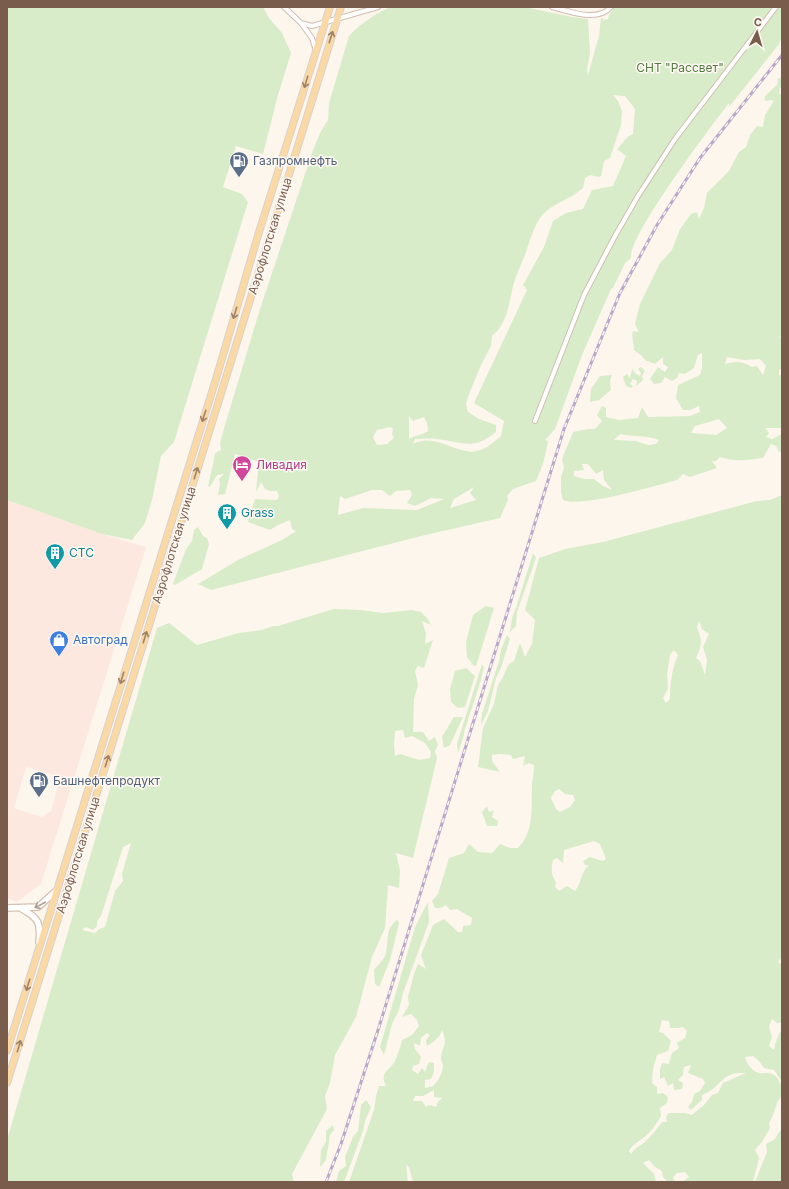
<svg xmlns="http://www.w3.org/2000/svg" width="789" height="1189" viewBox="0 0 789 1189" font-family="Inter,sans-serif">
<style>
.commercial{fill:#fde8e0;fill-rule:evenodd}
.green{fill:#d8ecc9;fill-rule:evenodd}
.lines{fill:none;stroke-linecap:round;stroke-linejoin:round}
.street-casing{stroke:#d1beb0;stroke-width:6}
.secondary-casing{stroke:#d6c0b0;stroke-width:8}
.primary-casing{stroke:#dad1cd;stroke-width:8}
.street{stroke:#fff;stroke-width:4}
.secondary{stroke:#fff;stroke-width:5.5}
.primary{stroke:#fbd9a5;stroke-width:6}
.rail-casing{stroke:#b9a8c9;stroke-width:3}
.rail{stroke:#fffaf3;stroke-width:1.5;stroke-dasharray:4.5;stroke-linecap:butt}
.oneway{stroke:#a18267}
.oneway2{stroke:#af9d94}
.labels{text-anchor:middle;stroke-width:3;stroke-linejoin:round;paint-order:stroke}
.park-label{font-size:12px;fill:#537a41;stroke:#fffaf3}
.service-label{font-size:12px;fill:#4e5e75;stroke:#fffaf3;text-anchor:start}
.street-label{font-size:12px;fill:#7a5c4d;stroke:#fffaf3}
.hotel-label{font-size:12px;fill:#b23c85;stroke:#fffaf3;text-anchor:start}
.culture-label{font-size:12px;fill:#0d838f;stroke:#fffaf3;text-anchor:start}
.shop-label{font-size:12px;fill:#366cbe;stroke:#fffaf3;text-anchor:start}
</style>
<rect width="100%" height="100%" fill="#fdf6ec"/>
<!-- commercial -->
<path class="commercial" d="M7 500 102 534 146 547 41 884 17 902 7 898ZM26 767 57 776 60 778 51 811 42 817 14 808Z"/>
<!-- green -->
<g class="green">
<path d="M7 7H263L269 18 282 33 291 53 278 95 263 154 236 146 223 187 242 194 248 202 174 442 161 456 152 500 145 523 132 540 102 534 7 500Z"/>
<path d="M390 7H525L572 17 588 19 590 53 587 70 588 75 599 36 601 18H603L604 20 608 19 609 15 614 8 618 7H782V38L780 41 779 44 729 107V103C712 125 628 236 631 258L625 263 613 288 611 289 582 355 555 429 545 440 548 441C546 455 542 468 536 481L513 489 507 496 508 500 500 518 421 536 211 590 198 584 238 560 282 540 296 531 292 529 290 520 278 525 270 530 248 522 255 499 277 500 279 496 277 491H270L265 489 261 482 256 492 259 462 235 454 225 494 218 495 220 484 219 479 224 474 217 475 210 487 208 486C210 475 214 464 215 453L221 450 220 443 225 425 260 309 313 150 321 131 328 120 329 103 349 36C361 23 374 15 390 7ZM613 95 625 96 635 109 633 134C625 137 624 143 617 149L626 156 613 186 592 190 583 209 566 213 553 221 544 247 523 285 527 290 474 403 504 421 501 436C494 442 487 449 477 451 457 456 436 432 413 444L415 439C423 439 430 438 437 439 464 442 472 451 496 432V425L479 419 468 412 466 404 469 394 481 365 491 346 492 336C507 325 509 303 513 286 516 274 522 263 526 252 530 240 533 229 540 218 547 208 558 204 568 198 573 196 578 192 583 188L585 178 590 175 599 177 601 176 604 161 610 158 621 125 622 111 618 101ZM409 416 413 421 424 417 427 423 428 431C422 435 416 435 409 439ZM390 427 393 429 392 434 394 438 387 444 377 445 373 437 377 430ZM474 487 470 493 476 500 450 508 454 499ZM372 490H382L390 496 396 491 410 490 412 495 407 503 415 506 431 498 444 499 417 510 363 508 338 515 340 496 345 499Z"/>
<path d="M782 77V87L780 88 779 94H782V334L780 337 782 339V368L779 370V376L782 374V428H765L769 433 766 437 772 439 782 434V451L779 452 776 446 771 444 763 458C748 460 735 462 720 457L716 461H712L717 468 690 477 683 474 677 480C655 486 580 508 563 500L561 492V477L564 468 562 459 573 432 588 429H595L602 421 597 415 602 406 606 408V417L619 420 638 418 642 407 648 417 690 416 700 412 699 406 690 410H683L676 398 678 385 700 375 702 368V353L698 355 694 368 685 374 679 373 677 378 672 381 665 377 661 383 654 384 650 379 658 367 665 372 668 367 663 364V357L655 364 645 360 642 356 634 350C634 343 631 337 633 331L639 332 635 324 640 304 660 263 672 250 680 229 691 214 697 212 699 219 704 208 707 193 729 171 739 152 746 147 750 135 757 126 763 127 765 115 774 101 771 100 765 101V96L777 85 778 79ZM727 357 744 360 760 359 766 366 763 375 757 366 752 367C743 361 735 361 725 364ZM719 419 727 428 716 435 691 433 695 426ZM620 434C633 437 647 435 659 440L656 444 648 445 636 441 614 440ZM582 464H588L596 474 603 470 604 480 612 490 603 486 594 479H584L574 476V471L584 470Z"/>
<path d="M641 367 645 371 642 376 643 380 636 386 637 381 633 379 630 384 633 386 631 388 626 386 623 377 627 374 630 378 632 369 636 374 640 376 641 373 638 369Z"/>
<path d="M612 375 610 381 611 390 599 400 590 402 591 389 600 376Z"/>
<path d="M782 495V957L778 962 782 965V1023H777L772 1019 769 1026 772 1037 769 1046 774 1050C775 1043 778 1035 782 1029V1082L774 1070 764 1068 759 1061 753 1056 745 1057C747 1064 752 1071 759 1073 763 1074 768 1072 772 1074 778 1076 784 1088 782 1095 781 1098 778 1100 777 1103 774 1111 774 1115 769 1123L770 1128 762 1142 755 1150 759 1158 753 1182H682L689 1177 685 1172 677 1173 673 1177 675 1182H668L663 1177 662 1171 655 1167 649 1160 643 1163 654 1174 656 1182H413L409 1167 406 1165 408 1182H349L374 1110 376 1096 379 1086H386C379 1071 389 1072 395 1061 398 1054 400 1048 402 1040L412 1035 419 1026 417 1020 411 1014 402 1017 409 1005 408 997 414 974 418 964 426 969 421 955 433 925 444 919 458 932H462L463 926 471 925 472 918 457 909 450 910 446 905 441 908H435L432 901 438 894 449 858 464 853 469 844 478 852 492 853 500 844 510 848H518C535 831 531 806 532 784 533 778 534 771 534 765L529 763 523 766 525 756 513 759 511 755 499 754 492 755V761L500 772 478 767 483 728 494 704 498 685 503 677 508 665 514 661 520 643 525 657 532 644 535 620 525 610 539 558 565 549 603 542 757 501 770 500ZM699 621 702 629 709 634 703 647 707 660 705 675 700 661 696 658C703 643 702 641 697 627ZM674 650 678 655C672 669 670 683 670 699L666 703 663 698 668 689 667 675 670 655ZM559 789 565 794 573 795 575 800 570 807 560 812 556 809 551 798 555 791ZM594 841 600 844 606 859 603 861 590 857 583 861 585 865H589C580 873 582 882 575 891L567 886 559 891 555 887 556 882C551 875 551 869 553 860L557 858 563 863 564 850ZM662 1020 669 1021 670 1028H678L683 1027 687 1031 685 1038 677 1043 679 1048 672 1053 669 1064 662 1063 660 1069V1079L664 1077 668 1086 673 1083 674 1090 682 1089 683 1083 678 1080 683 1075 684 1067 691 1065 688 1073 703 1079 705 1083 700 1091 694 1094 692 1102 688 1107 691 1110 702 1100V1095C706 1093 711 1091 714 1088 726 1077 728 1072 746 1073L723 1083 718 1093 712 1095 705 1104 692 1115 685 1113H669L666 1116 667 1122H662C657 1129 651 1136 645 1142 639 1147 635 1147 631 1154L629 1151C633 1143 642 1140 648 1134 653 1129 657 1122 661 1116L660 1108 667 1103 668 1097 663 1093 657 1094V1087L652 1083 653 1069 657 1055 668 1051 671 1041 663 1033 659 1032ZM442 1030C449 1047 441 1046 441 1059 441 1061 443 1063 443 1065 443 1073 438 1081 433 1086L425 1088V1080L431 1079 434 1072V1063L429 1062 425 1072 422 1068 418 1074 412 1070 413 1066 419 1064 421 1057 415 1049 414 1043 420 1046 421 1038 427 1033 430 1035 426 1040 427 1046C433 1042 440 1038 442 1030ZM434 1090V1097L442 1098 438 1102 436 1107 429 1105 426 1107 422 1101H413L415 1096H423Z"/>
<path d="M198 527 203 536 207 538 209 544 202 569 175 585 173 584 186 549 192 541 194 530Z"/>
<path d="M533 553 536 558 517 612 516 626 510 632 512 618 516 608Z"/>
<path d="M486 606 494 608 476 666 473 665 467 657 466 642 473 615Z"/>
<path d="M334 609 360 610 383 613 412 610 421 612 427 618 431 625 422 621 426 633 425 644 433 640 424 668 418 666 415 671 418 685 414 699 413 732H423L429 741 435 737 438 745 435 751 437 758 413 858 396 853 400 871 399 888 388 885 385 928 372 957 356 1017 335 1055 330 1083 325 1096 327 1109 292 1174 294 1182H8L7 1140 157 628 169 623 197 645 239 633 262 630 273 626H278ZM403 730 405 738 412 736 425 743 431 752 430 758 419 760 400 754 395 756 394 746 395 731ZM131 843 122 874 123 881 115 891 105 927 99 929 95 933 82 930 86 927 93 930 97 926V921L101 916 123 847Z"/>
<path d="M507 635 510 639 501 668 496 678 488 711 481 725 482 714 499 661 501 650Z"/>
<path d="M482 664 484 667 481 680 464 732V735L458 753 457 744Z"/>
<path d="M466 668 475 676 465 707 458 708 451 702 450 689 455 671Z"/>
<path d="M454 717H463L450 745 444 748 442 737Z"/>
<path d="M487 806 489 812 494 810 492 817 498 821 497 826H487L482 812Z"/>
<path d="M428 902 429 922 403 993 399 1010 392 1024 384 1055 380 1047 415 927Z"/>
<path d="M397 920 399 923 390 960 379 987 375 984 374 970C379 964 385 959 386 952 389 939 385 929 397 920Z"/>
<path d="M366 1100 371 1107 365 1121 363 1131 344 1182H336L339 1171 346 1166 345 1157 353 1137 358 1131 361 1105Z"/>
<path d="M333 1125 334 1130 330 1135 326 1160 320 1167 321 1150 326 1142V1131Z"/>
<path d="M782 1129V1182H755L767 1152 766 1144 775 1139 779 1132Z"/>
</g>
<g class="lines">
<!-- street casing -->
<g class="street-casing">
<g id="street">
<path d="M284 7 301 23 312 38 316 51"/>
<path d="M552 7C569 11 597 23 611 7"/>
<path d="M301 23 312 26 378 7"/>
<path d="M535 421 584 295 615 236 638 196 675 139 776 7"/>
</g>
</g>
<!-- secondary casing -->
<g class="secondary-casing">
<g id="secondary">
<path d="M7 908 38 907 56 891"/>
<path d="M22 909C39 918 41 924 39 942"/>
</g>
</g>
<!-- primary casing -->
<g class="primary-casing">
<g id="primary">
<path d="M7 1051 216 379 259 232 330 7"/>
<path d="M7 1083 341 7"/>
</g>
</g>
<!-- street -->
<use href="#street" class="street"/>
<!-- secondary -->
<use href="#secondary" class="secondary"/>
<!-- primary -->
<use href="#primary" class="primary"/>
<!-- rail casing -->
<g class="rail-casing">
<path id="rail" d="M326 1182 341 1144 379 1027 564 429 620 293 657 225 700 158 782 55"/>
</g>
<!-- rail -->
<use href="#rail" class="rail"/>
</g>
<!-- one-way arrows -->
<defs><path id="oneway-shaft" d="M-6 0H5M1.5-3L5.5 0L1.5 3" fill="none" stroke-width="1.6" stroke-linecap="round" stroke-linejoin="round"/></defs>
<g class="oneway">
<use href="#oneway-shaft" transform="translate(331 37) rotate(-72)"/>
<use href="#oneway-shaft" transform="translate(306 82) rotate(107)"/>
<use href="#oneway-shaft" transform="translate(235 313) rotate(107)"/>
<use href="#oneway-shaft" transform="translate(204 416) rotate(108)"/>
<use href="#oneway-shaft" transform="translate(196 473) rotate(-73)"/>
<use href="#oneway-shaft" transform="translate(145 637) rotate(-73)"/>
<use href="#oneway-shaft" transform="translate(122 678) rotate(107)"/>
<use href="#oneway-shaft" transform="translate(107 761) rotate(-73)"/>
<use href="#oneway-shaft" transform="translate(28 985) rotate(107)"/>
<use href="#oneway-shaft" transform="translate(19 1046) rotate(-73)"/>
</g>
<use class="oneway2" href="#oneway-shaft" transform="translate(40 905) rotate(152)"/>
<!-- icons -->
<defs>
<g id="fuel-pin" transform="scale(1)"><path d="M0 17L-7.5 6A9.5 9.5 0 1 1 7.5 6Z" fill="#5c6f8a" stroke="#fffaf3"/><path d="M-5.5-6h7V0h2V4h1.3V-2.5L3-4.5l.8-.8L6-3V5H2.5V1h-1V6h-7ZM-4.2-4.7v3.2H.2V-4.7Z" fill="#fff"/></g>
<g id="hotel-pin" transform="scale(1)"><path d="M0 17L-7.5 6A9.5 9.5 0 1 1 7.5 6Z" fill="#d1479c" stroke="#fffaf3"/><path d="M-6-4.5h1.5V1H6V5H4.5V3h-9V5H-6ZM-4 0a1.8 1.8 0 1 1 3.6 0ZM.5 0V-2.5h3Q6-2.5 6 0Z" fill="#fff"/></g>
<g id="building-pin" transform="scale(1)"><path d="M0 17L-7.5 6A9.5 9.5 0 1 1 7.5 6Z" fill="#0f9aa8" stroke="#fffaf3"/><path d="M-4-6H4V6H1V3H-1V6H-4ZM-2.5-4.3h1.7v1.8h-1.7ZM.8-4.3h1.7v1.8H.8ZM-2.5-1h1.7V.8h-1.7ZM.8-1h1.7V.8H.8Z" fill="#fff"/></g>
<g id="shop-pin" transform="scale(1)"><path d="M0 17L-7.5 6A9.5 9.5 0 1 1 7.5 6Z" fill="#3f7fe0" stroke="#fffaf3"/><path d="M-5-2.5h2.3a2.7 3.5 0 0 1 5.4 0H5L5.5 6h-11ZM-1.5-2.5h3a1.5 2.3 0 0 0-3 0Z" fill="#fff"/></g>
</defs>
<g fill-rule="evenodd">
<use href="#fuel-pin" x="239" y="161"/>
<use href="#hotel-pin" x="242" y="465"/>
<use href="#building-pin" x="227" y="513"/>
<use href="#building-pin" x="55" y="553"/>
<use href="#shop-pin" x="59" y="640"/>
<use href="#fuel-pin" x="39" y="781"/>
</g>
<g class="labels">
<!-- park labels -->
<g class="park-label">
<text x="680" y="72">СНТ "Рассвет"</text>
</g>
<!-- service labels -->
<g class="service-label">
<text x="253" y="165">Газпромнефть</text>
<text x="53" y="785">Башнефтепродукт</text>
</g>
<!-- street labels -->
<g class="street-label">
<text transform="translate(270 236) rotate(-73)" y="4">Аэрофлотская улица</text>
<text transform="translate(174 545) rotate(-73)" y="4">Аэрофлотская улица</text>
<text transform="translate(78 855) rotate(-73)" y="4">Аэрофлотская улица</text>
</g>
<!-- hotel labels -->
<g class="hotel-label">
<text x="256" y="469">Ливадия</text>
</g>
<!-- culture labels -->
<g class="culture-label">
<text x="241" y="517">Grass</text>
<text x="69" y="557">СТС</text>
</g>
<!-- shop labels -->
<g class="shop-label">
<text x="73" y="644">Автоград</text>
</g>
</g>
<!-- border -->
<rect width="789" height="1189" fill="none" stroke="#7a5c4d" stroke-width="16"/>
<!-- north arrow -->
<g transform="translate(757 32) rotate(5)" stroke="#fffaf3" stroke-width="3" paint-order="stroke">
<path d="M0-3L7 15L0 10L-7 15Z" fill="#7a5c4d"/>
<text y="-6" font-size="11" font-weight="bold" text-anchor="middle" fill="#7a5c4d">С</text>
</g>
</svg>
